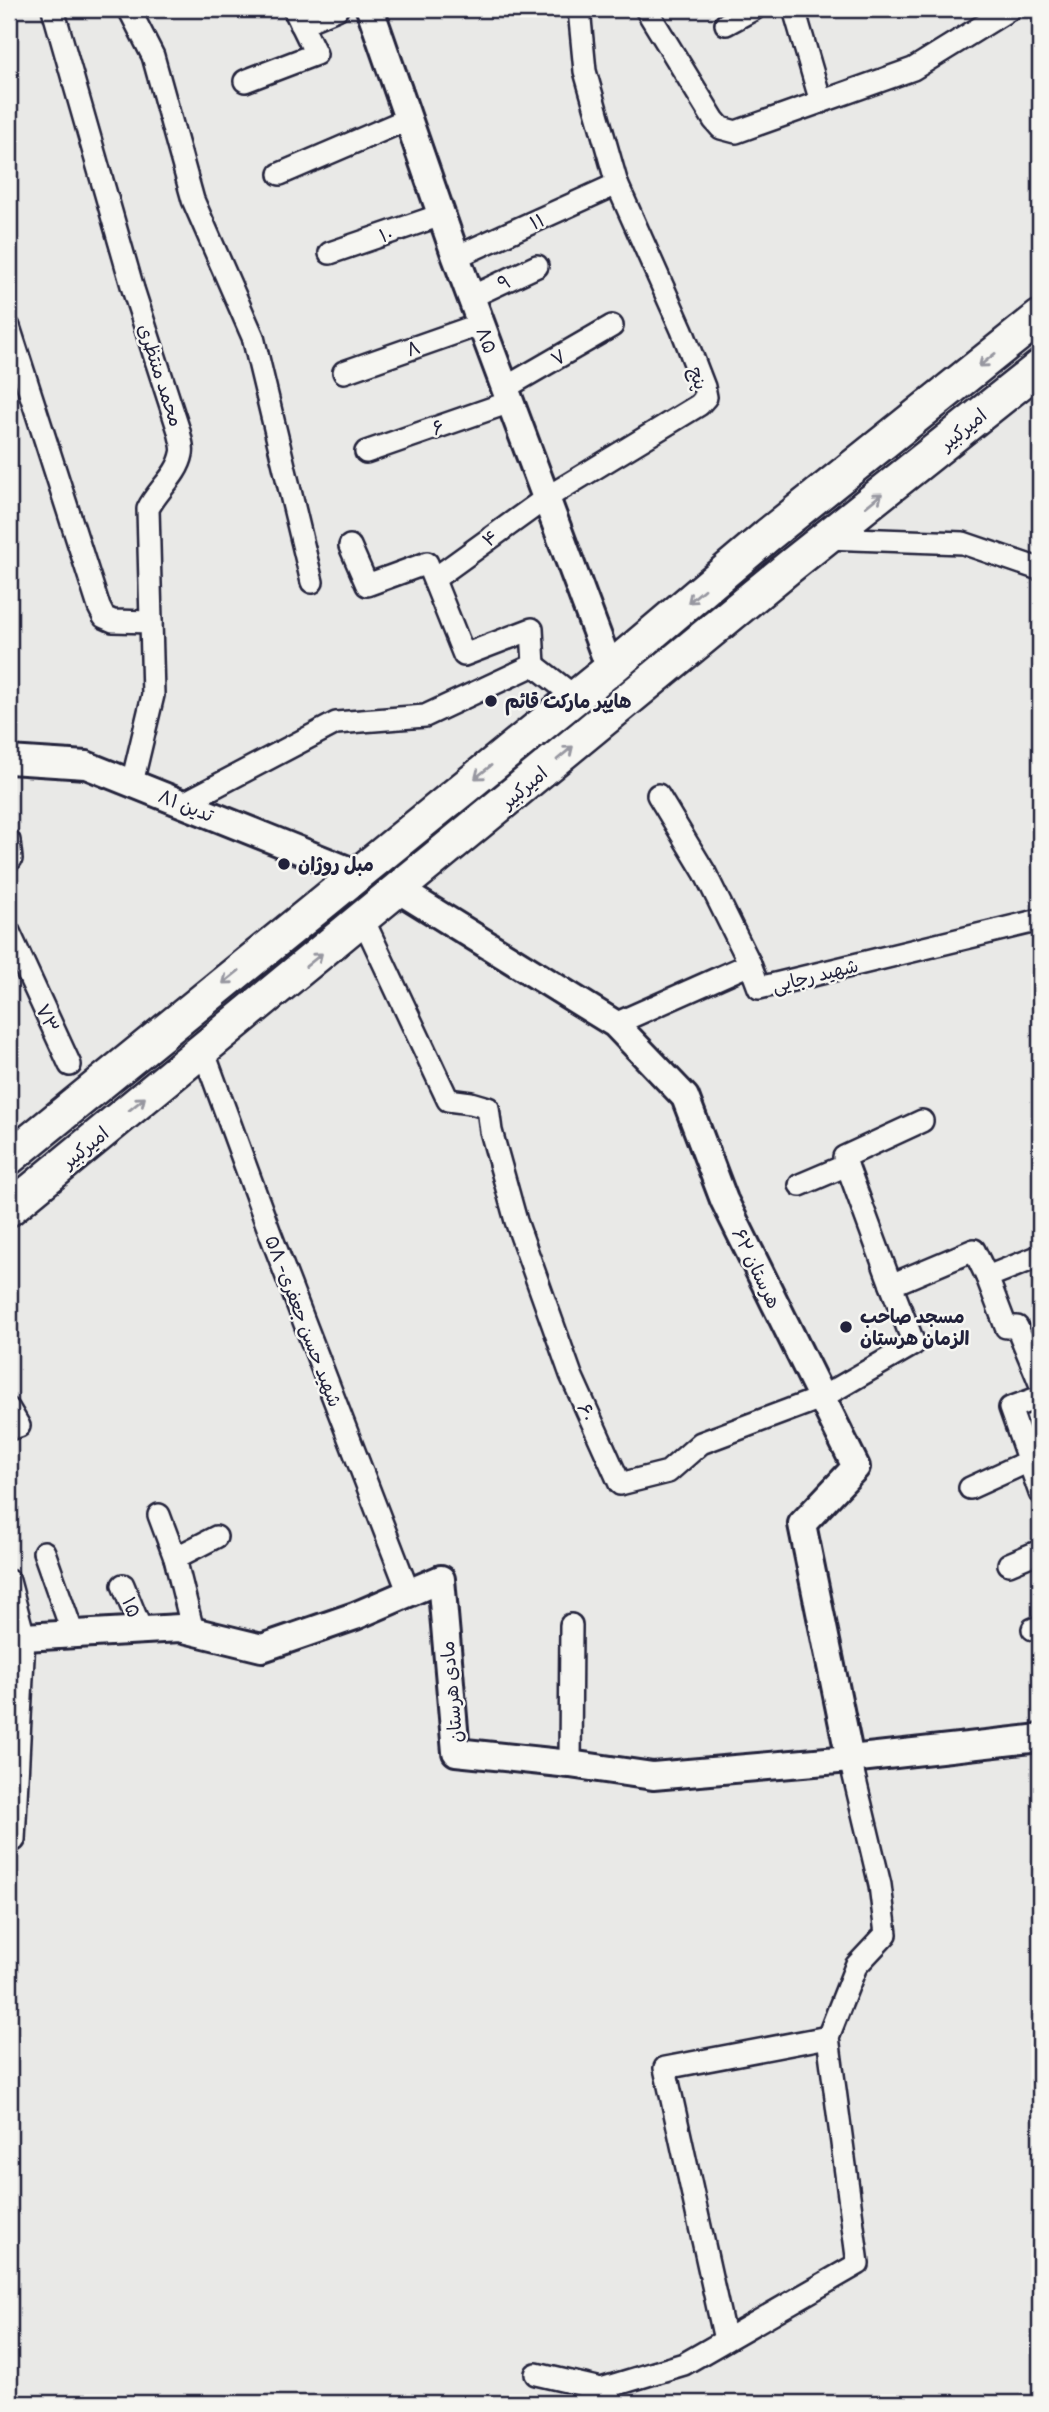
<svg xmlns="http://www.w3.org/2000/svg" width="1049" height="2412" viewBox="0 0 1049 2412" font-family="Pangolin,'Playpen Sans Arabic',sans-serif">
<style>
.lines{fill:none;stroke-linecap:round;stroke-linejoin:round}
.minor-casing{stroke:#22223b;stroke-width:26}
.tertiary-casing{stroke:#22223b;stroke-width:32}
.primary-casing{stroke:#22223b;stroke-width:38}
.minor{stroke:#f6f6f2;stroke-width:21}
.tertiary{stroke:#f6f6f2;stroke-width:26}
.primary{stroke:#f6f6f2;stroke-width:33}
.oneway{stroke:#9797a0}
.poi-dot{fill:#22223b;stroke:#f6f6f2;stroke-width:2.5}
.labels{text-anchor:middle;stroke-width:5;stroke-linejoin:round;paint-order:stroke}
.street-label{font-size:19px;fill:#22223b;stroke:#f6f6f2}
.poi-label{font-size:19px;font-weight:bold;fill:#22223b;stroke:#f6f6f2;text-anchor:start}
</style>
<rect width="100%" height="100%" fill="#e9e9e7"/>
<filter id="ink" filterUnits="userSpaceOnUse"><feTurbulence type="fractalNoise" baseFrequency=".0143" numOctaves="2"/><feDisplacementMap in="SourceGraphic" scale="14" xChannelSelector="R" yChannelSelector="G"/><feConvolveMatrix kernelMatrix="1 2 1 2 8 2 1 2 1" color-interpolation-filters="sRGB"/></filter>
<g filter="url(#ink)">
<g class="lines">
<!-- minor casing -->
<g class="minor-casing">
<g id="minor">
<path d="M53 9 133 289 179 431C180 438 184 447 182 454 178 475 157 490 148 509L153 695 132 783"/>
<path d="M129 9 153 56 193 200 253 337 312 582"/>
<path d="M646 9 714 120 721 128 736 132 913 69 1010 9"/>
<path d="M794 9 821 102"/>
<path d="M301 24 337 9"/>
<path d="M726 24 754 9"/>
<path d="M245 81 316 54 294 9"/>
<path d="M280 174 408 119"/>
<path d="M330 253 441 215"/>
<path d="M456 257 617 184"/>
<path d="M471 297 537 266"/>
<path d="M9 327 99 607 104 617 113 621 151 622"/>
<path d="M344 372 481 324"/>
<path d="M505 388 612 326"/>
<path d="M366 452 510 402"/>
<path d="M826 538 963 543 1036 568 1040 567"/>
<path d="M350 546 367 585 427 563 464 655 532 629 534 665"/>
<path d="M434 579 546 498 699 405 706 397 704 387 682 330 617 184 585 71 579 9"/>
<path d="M658 795 705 873 750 964"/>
<path d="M182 804 336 723 425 716 534 665 575 697"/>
<path d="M9 841 11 859 9 860"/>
<path d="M363 919 448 1100 471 1103 488 1108 491 1131 516 1221 571 1375 620 1484 668 1472 701 1443 821 1398 914 1344 891 1285 974 1250 987 1277"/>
<path d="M9 932 70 1065"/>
<path d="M615 1024 750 964 759 988 1040 920"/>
<path d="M203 1050 270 1233 408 1591"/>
<path d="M800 1185 847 1165"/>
<path d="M1040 1256 987 1277 1006 1327H1017L1040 1383"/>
<path d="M891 1285 844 1157 922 1121"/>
<path d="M1040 1397 1010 1408 1040 1493"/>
<path d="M9 1409 19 1426 9 1429"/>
<path d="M970 1488 1029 1461"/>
<path d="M159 1515 175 1558 193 1631"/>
<path d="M44 1552 73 1634"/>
<path d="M175 1558 216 1537"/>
<path d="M1009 1564 1040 1551"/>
<path d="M9 1581 24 1637 14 1840"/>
<path d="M123 1585 141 1630"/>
<path d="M1033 1629 1040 1627"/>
<path d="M570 1764 571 1625"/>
<path d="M725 2340 665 2068 828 2037"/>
<path d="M536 2374 601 2389 684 2364 858 2264 828 2037 856 1966 886 1934 880 1885 850 1759"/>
</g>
</g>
<!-- tertiary casing -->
<g class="tertiary-casing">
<g id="tertiary">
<path d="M370 9 456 257 610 669"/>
<path d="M9 760 86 765 358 874"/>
<path d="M399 890 615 1024 685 1097 724 1200 856 1467 802 1524 850 1759"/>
<path d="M9 1635 24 1637 180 1628 262 1648 355 1616 441 1579 456 1752 570 1764 653 1776 850 1759 1040 1738"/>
</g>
</g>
<!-- primary casing -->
<g class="primary-casing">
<g id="primary">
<path d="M9 1158 610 669 768 535 1040 317"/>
<path d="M9 1209 789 567 1040 367"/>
</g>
</g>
<!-- minor -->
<use href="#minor" class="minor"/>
<!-- tertiary -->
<use href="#tertiary" class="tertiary"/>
<!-- primary -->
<use href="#primary" class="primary"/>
</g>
<!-- one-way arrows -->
<defs><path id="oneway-shaft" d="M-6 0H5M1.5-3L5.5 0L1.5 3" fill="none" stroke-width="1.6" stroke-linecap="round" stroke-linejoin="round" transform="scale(1.75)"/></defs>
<g class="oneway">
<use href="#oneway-shaft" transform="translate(987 360) rotate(141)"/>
<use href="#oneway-shaft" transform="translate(874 500) rotate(-39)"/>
<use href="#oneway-shaft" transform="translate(696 596) rotate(140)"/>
<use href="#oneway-shaft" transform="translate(565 753) rotate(-40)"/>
<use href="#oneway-shaft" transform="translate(483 772) rotate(141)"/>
<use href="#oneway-shaft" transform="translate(314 960) rotate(-39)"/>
<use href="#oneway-shaft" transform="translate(231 977) rotate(141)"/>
<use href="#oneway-shaft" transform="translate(137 1104) rotate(-39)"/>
</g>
</g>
<!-- markers -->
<g class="poi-dot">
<circle cx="491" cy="701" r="7"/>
<circle cx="284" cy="864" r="7"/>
<circle cx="846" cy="1327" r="7"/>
</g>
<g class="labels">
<!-- street labels -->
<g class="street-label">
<text transform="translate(537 221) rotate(-24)" y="7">۱۱</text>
<text transform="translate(386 234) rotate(-19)" y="7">۱۰</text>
<text transform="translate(504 282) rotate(-25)" y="7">۹</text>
<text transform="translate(487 340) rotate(70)" y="7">۸۵</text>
<text transform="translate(413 348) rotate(-19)" y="7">۸</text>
<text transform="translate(558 357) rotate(-30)" y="7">۷</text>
<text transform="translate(161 375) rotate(72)" y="7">محمد منتظری</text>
<text transform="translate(699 378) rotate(73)" y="7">پنج</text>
<text transform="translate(438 427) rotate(-19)" y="7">۶</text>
<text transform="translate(963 429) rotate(-39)" y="7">امیرکبیر</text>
<text transform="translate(490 538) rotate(-36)" y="7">۴</text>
<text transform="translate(524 787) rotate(-40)" y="7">امیرکبیر</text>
<text transform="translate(186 805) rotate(22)" y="7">تدین ۸۱</text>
<text transform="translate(815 975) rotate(-14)" y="7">شهید رجایی</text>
<text transform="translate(48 1018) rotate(65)" y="7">۷۳</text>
<text transform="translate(85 1147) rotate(-39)" y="7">امیرکبیر</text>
<text transform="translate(757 1268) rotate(64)" y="7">هرستان ۶۲</text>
<text transform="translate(304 1321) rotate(69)" y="7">شهید حسن جعفری- ۵۸</text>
<text transform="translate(587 1412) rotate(66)" y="7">۶۰</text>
<text transform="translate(132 1607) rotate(68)" y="7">۱۵</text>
<text transform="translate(451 1692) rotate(-95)" y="7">مادی هرستان</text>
</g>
<!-- poi labels -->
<g class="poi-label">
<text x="505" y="708">هایپر مارکت قائم</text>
<text x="298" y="871">مبل روژان</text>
<text x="860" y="1323">مسجد صاحب<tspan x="860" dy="22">الزمان هرستان</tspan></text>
</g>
</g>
<!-- margin -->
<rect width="1049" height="2412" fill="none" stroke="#f6f6f2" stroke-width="35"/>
<rect x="18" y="18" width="1014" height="2377" fill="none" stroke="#22223b" stroke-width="2.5" filter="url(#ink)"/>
</svg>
